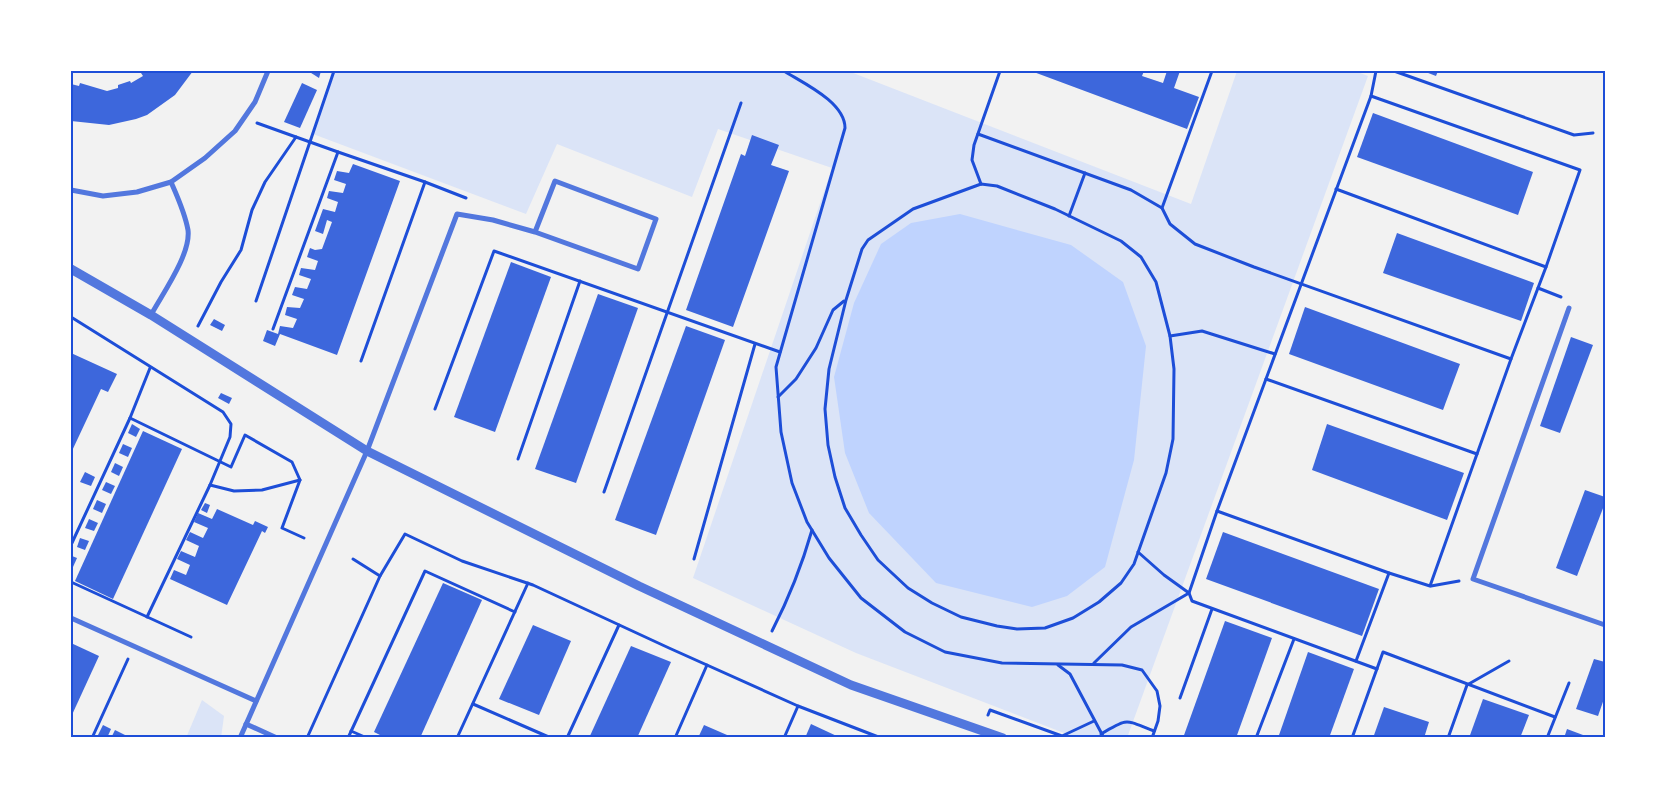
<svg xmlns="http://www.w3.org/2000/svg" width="1676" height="809" viewBox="0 0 1676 809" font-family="'Noto Sans',sans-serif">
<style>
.green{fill:#dbe4f7}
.water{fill:#bfd3fe}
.building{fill:#3d67dc}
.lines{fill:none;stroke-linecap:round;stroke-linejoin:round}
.path{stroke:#1d4ed8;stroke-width:3}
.minor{stroke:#5277de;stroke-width:5}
.tertiary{stroke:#5277de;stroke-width:9}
.neatline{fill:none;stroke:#1d4ed8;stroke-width:2}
</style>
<rect width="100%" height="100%" fill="#f2f2f2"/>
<!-- green -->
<g class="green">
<path d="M332 71H848L1191 204 1237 71H1355L1368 76 1127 738H1077L856 653 693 578 832 168 718 129 692 197 557 144 526 214 313 134Z"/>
<path d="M202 700 224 716 221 738H186Z"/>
</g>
<!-- water -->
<path class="water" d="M960 214 1071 245 1123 282 1146 346 1134 460 1105 567 1067 596 1032 607 936 583 869 513 845 453 834 377 854 303 881 244 911 223Z"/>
<!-- building -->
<g class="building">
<path d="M142 71H193L175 95 147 115 136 119 109 125 71 121V84L79 86 80 83 107 91 118 88V85L130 81 131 83 143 76 141 73Z"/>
<path d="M308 71H321L319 78Z"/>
<path d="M1031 71H1144L1142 76 1163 83 1167 71H1180L1174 88 1199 97 1187 129Z"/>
<path d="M1423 71H1438L1436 76Z"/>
<path d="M302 83 317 90 300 128 284 122Z"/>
<path d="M1373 113 1533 172 1518 215 1357 157Z"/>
<path d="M752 135 779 145 771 165 789 171 733 327 686 310 741 154 745 156Z"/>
<path d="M353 164 400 181 337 355 280 334 275 346 263 341 267 330 278 334 280 326 293 328 297 319 285 315 287 307 300 308 304 299 292 295 295 287 307 289 311 279 299 275 301 268 315 270 318 261 307 257 310 248 315 250 322 249 332 222 327 220 323 234 315 231 323 209 335 212 338 202 327 198 329 191 343 193 346 184 334 180 337 171 349 173Z"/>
<path d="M1397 233 1534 283 1521 321 1383 273Z"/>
<path d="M511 262 551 277 495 432 454 417Z"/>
<path d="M598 294 638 308 576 483 535 469Z"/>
<path d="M1305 307 1460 364 1443 410 1289 354Z"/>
<path d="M214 319 225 325 222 331 210 325Z"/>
<path d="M686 326 725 340 656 535 615 520Z"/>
<path d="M1571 337 1593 345 1560 433 1540 426Z"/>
<path d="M71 353 117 374 108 392 101 389 71 453Z"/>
<path d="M221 393 232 398 229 404 218 398Z"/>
<path d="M132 424 140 429 136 437 128 433Z"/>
<path d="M1327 424 1464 473 1447 520 1312 470Z"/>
<path d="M143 431 182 449 113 599 75 581Z"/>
<path d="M123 444 132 448 128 457 119 453Z"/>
<path d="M115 463 123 467 119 476 111 472Z"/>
<path d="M85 472 95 477 91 486 80 482Z"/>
<path d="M106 482 115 486 111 494 102 490Z"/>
<path d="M1585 490 1605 497V503L1577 576 1556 568Z"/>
<path d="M97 500 106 504 102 513 93 509Z"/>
<path d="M205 503 210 505 207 513 201 510Z"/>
<path d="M217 509 253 525 255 521 268 527 265 533 262 531 227 605 170 579 174 570 186 575 190 565 177 559 181 551 195 557 199 546 186 540 190 532 203 538 208 528 194 522 198 513 212 519Z"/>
<path d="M89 519 98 523 94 531 85 528Z"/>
<path d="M1223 532 1379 589 1362 636 1206 579Z"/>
<path d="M80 538 89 541 85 550 77 547Z"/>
<path d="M72 556 77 558 73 567 71 566Z"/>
<path d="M443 583 482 600 420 738H386L374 732Z"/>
<path d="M1225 621 1272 638 1236 738H1183Z"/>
<path d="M533 625 571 641 539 715 499 699Z"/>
<path d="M71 643 99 656 71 717Z"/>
<path d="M631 646 671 662 637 738H589Z"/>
<path d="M1308 652 1354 669 1329 738H1278Z"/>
<path d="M1594 659 1605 662V696L1598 716 1576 709Z"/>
<path d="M1483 699 1529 715 1520 738H1469Z"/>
<path d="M1384 707 1429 722 1424 738H1373Z"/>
<path d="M811 724 841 738H805Z"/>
<path d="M103 725 111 729 107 738 97 737Z"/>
<path d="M704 725 734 738H698Z"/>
<path d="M1567 729 1591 738H1564Z"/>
<path d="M115 730 131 738H111Z"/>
</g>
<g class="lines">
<!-- path -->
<g class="path">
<path d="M784 71C803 83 845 102 845 128L776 367 781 432 792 483 807 522 829 558 861 598 905 632 945 652 1002 663 1122 665 1142 670 1157 691 1160 706 1158 721 1152 738"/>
<path d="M1212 71 1162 208 1170 224 1195 244 1254 267 1511 359 1477 454"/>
<path d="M1394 71 1574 135 1593 133"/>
<path d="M1371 96 1580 170 1546 267"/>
<path d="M257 123 296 137"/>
<path d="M978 134 1131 190 1162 208"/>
<path d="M981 184 997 186 1055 209 1121 241 1141 257 1156 282 1170 336 1174 369 1173 439 1166 473 1134 564 1121 583 1099 602 1073 618 1045 628 1017 629 997 626 961 617 932 603 908 588 878 560 861 535 845 508 835 477 828 445 825 409 829 369 846 300 862 249 868 240 913 209Z"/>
<path d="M981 184 972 160 974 145 1000 71"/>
<path d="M1336 189 1546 267 1511 359"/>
<path d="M1069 216 1085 173"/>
<path d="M1538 288 1561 297"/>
<path d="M256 301 334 71"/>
<path d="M71 317 223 412 231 424 230 437 210 485 147 617"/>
<path d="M198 326 221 282 241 250 252 210 265 182 296 137 338 152"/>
<path d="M273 329 338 152 425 182 466 198"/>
<path d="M1170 336 1202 331 1275 354"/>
<path d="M361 361 425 182"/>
<path d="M150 368 130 418 231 467 245 435 292 462 300 480 282 528 304 538"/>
<path d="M778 397 796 379 816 348 833 310 844 301"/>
<path d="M435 409 494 251 780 352"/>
<path d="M518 459 580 281"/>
<path d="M210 485 234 491 262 490 300 480"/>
<path d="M604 492 741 103"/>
<path d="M1217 511 1389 573 1430 586 1477 454 1266 379"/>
<path d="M71 545 130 418"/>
<path d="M1138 552 1164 575 1189 593 1192 601 1377 669"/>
<path d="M694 559 755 344"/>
<path d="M380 576 405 534 462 561 533 585 669 648 798 706 881 738"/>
<path d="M71 582 191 637"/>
<path d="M1431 586 1459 581"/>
<path d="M772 631C789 598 802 565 812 530"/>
<path d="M1356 661 1389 573"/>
<path d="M1094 663 1131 627 1189 593 1217 511 1371 96 1376 71"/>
<path d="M1058 665 1070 674 1104 738"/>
<path d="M1180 698 1212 609"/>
<path d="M473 704 551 738"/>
<path d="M988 715 990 710 1062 736 1094 721"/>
<path d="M351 731 367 738"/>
<path d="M1101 734C1129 717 1125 720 1154 731"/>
<path d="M92 738 128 659"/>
<path d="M307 738 380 576 353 559"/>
<path d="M348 738 425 571 515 612"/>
<path d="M457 738 528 583"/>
<path d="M567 738 619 625"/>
<path d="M675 738 707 665"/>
<path d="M784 738 798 706"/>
<path d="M1256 738 1294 639"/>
<path d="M1352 738 1383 652 1555 717"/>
<path d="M1448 738 1467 685 1509 661"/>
<path d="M1547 738 1569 683"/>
</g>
<!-- minor -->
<g class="minor">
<path d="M71 190 103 196 137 192 171 182 205 158 235 131 255 102 268 71"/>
<path d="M1569 308 1473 579 1605 625"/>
<path d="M151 315C163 293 191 254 188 230 185 213 178 198 171 182"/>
<path d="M71 618 256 701"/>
<path d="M246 724 277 738"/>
<path d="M240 738 367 451 457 214 493 220 535 232 638 269 656 219 555 181 535 232"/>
</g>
<!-- tertiary -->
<path class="tertiary" d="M71 269 151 315 367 451 639 586 851 685 1003 738"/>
</g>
<!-- border -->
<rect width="1676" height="809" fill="none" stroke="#ffffff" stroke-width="145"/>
<rect x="72" y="72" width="1532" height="664" class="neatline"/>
</svg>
